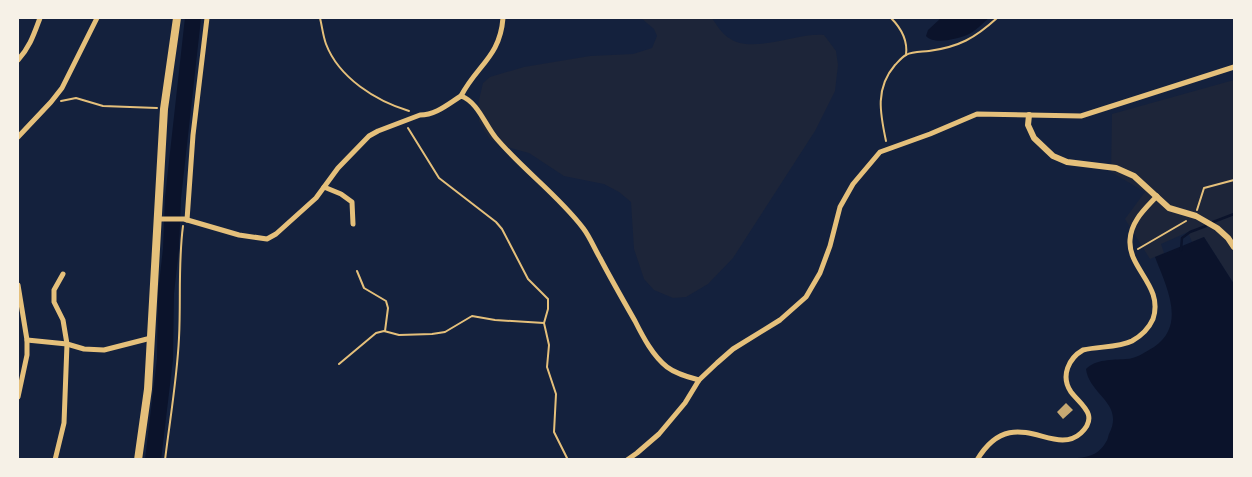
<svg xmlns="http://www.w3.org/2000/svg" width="1252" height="477" font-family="Figtree,sans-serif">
<rect width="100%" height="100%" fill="#14213d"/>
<g fill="#1d2539">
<path d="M641,18H712C716,24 722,34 729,38C752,55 798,32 824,35L836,51L838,65L835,91L815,131L733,258L708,284L686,297L673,298L654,290L644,279L634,249L631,202L619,192L604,184L564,176L529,153L500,145L490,139L485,132L479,121L478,104L483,83L490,77L524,67L590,56L633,54L652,48L657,36L654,29Z"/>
<path d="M1234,80V284L1204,237L1192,242L1188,232L1161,244L1164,253L1150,259L1125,219L1145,192L1111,172L1112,114Z"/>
</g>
<g fill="#0b132b">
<path d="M941,18H989C983,23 975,32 967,35C956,39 934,45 926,36L928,30Z"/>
<path d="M1204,237L1234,284V459H1070C1083,457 1097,458 1106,442C1108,439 1108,437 1109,434C1125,403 1089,395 1086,369C1096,359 1112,360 1126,359C1136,359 1145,352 1154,347C1187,325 1166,286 1155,257Z"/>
</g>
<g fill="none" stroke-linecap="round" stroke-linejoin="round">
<g stroke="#0b132b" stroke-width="2.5">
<path d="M1213,222L1234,214"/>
<path d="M1181,250L1182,238L1190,232L1206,226"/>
</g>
<path stroke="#0b132b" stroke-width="16" d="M153,460L165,359L166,293L171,249L173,198L193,18"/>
</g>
<path fill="#c6a872" d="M1066,403L1073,410L1063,419L1057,412Z"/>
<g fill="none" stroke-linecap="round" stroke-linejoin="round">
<g stroke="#e5c07b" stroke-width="2">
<path d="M320,18C322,26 323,36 326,44C339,78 376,101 409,111"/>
<path d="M891,18C901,28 908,40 906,55"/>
<path d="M61,101L76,98L103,106L157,108"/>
<path d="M408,128L439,178L496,222L502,229L528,279L548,299V309L544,323L549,345L547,367L556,394L554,432L568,460"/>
<path d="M886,141C880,113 875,88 895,65C898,62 902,57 906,55C913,51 922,52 929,51C959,47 975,38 997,18"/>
<path d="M1197,210L1204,188L1234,180"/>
<path d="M1138,249L1186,221"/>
<path d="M357,271L364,288L386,301L388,308L385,331"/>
<path d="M339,364L376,333L384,331L399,335L432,334L445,332L472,316L495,320L544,323"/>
<path d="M165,460C170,419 177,379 179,338C181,301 178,263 183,226"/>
</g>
<g stroke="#e5c07b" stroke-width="5">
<path d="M18,60C30,47 34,34 40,18"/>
<path d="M461,96C477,65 500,57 503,18"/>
<path d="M18,137L51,102L62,88L97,18"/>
<path d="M324,187L341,194L352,202L353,224"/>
<path d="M157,219H184L239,235L267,239L276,234L316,198L338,168L369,136L378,131L420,115C436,115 448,104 461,96C478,102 485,125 496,138C523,170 558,195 583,228C590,237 594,248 600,258C611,279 623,300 635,321C643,337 653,356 667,367C676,374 688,377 699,380"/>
<path d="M187,220L193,135L207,18"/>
<path d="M18,285L27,340V355L18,397"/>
<path d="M27,340L67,344L84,349L104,350L151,338"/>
<path d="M55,460L64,423L67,344L63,320L54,302V290L63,274"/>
<path d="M627,460L637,453L659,434L685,403L699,380L717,363L733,349L780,320L806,297L820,273L830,246L840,207L853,184L880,152L930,134L977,114L1081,116L1234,67"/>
<path d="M977,460C1013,400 1053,459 1081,433C1100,415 1080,404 1071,392C1060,376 1069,358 1083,350C1099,346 1118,348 1132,341C1141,336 1149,328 1153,319C1164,286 1128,269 1130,240C1131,221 1145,209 1157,196"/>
</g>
<path stroke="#e5c07b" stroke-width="6" d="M1029,115L1028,125L1034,138L1053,156L1067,162L1116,168L1134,176L1169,208L1196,216L1217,228L1228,238L1234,247"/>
<path stroke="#e5c07b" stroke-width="8" d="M138,460L148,389L164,109L177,18"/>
</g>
<rect width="1252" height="477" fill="none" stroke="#f6f1e7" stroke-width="38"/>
</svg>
